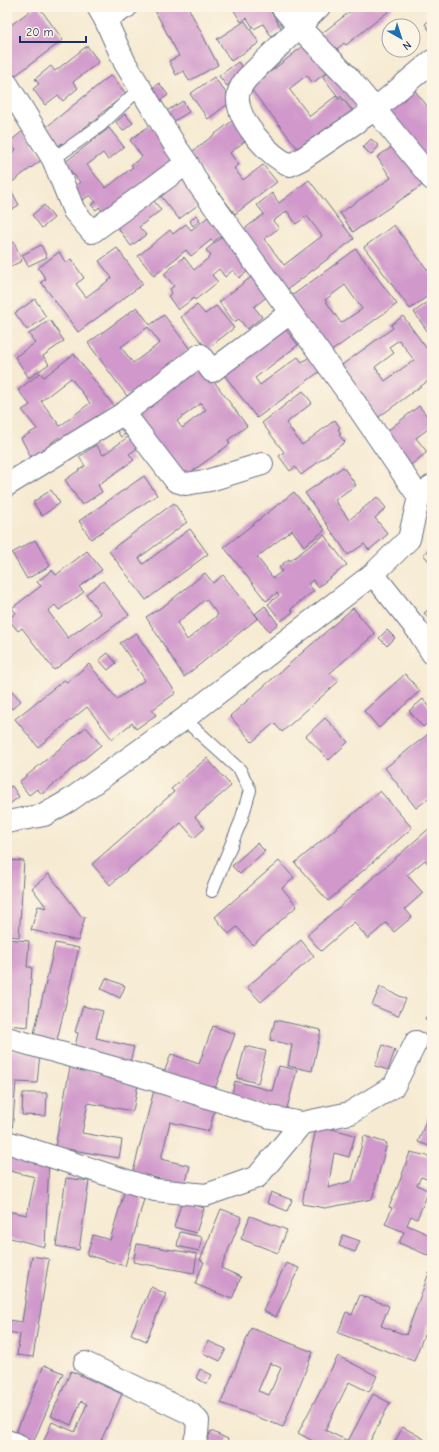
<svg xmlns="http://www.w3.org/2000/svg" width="439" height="1452" font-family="'Comic Neue',sans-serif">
<rect width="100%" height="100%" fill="#fcf5e5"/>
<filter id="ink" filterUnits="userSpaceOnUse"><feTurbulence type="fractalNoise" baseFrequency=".025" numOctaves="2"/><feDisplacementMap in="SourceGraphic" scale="8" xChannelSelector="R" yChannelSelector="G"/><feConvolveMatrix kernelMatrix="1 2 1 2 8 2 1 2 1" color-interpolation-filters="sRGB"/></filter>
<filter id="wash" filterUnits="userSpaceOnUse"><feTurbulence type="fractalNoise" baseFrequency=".012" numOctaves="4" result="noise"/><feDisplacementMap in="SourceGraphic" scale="16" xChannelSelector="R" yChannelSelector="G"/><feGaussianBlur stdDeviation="0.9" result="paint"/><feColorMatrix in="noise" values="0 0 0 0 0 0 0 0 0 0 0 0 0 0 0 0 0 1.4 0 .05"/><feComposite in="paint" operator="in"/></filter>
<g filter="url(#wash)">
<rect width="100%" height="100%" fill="#f6ead2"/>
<g id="blocks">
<g fill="#d098cb" fill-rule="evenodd">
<path d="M35,7H39L63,40L8,81L7,28Z"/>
<path d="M153,7H192L189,9L218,65L189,81L184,71L176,75L169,61L179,56Z"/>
<path d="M232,7H268L282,29L271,36L263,24L254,29L247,18L241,22Z"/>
<path d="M356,7H394L346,45L344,43L331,54L317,37Z"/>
<path d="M432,18V34L425,24Z"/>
<path d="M245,21L259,43L231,61L217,39Z"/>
<path d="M307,43L329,70L313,83L307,75L289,89L310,116L336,96L339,100L341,98L354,113L302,154L250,88Z"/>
<path d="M87,46L99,62L73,82L78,88L63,101L58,95L45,105L33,89L39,84L35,79L51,66L55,71Z"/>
<path d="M238,62L246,72L227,86L219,76Z"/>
<path d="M332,69L363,106L355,112L341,96L339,98L323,77Z"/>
<path d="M111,75L126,94L99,115L103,120L95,126L91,122L79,132L82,136L67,148L62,143L54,149L40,132Z"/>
<path d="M214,77L232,101L208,119L190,94Z"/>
<path d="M159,83L168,95L154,105L146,94Z"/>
<path d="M412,87L432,112V114L429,117L432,123V170L383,111Z"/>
<path d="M183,101L189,112L171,123L165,112Z"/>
<path d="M125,114L133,123L123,131L116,122Z"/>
<path d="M236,118L250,137L230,153L239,165L234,168L243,180L263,165L277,182L235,214L189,154Z"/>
<path d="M150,125L177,161L104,214L99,207L96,210L91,205L96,202L90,195L83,200L73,188L80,182L64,163L109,128L124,147L108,160L103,153L87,165L106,188L133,167L131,165L142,157L130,140Z"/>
<path d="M23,131L44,158L7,186V157L16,150L9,142Z"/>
<path d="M371,139L379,146L371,155L363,147Z"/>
<path d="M396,144L424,184L353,232L340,213L391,178L377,157Z"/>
<path d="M180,174L202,202L179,219L157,191Z"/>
<path d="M309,180L354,239L284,292L239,233L264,214L257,205L272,193L279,203ZM287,211L296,224L307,216L322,236L284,265L264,239L279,228L273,221Z"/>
<path d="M12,192L19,205L7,212V195Z"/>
<path d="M151,197L161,210L139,227L146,235L131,246L115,224Z"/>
<path d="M44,205L54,218L42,228L32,215Z"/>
<path d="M212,214L222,235L213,242L211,240L191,256L186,250L154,276L138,256L170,230L173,234L186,224L191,230Z"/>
<path d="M196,215L200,220L193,226L190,221Z"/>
<path d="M394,225L432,276V293L410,309L364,247Z"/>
<path d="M225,234L252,268L239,278L233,270L225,277L219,269L212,275L218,282L195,300L194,298L178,310L168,296L172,293L170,289L174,286L164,274L184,257L194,270L211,256L206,250Z"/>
<path d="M14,242L22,261L7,268V245Z"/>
<path d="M41,245L47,257L28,266L22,255Z"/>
<path d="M117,248L143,284L78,332L41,282L46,279L38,268L59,252L66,263L71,259L84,278L76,284L86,297L112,278L99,261Z"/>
<path d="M356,249L397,304L326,355L286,300ZM345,285L362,309L341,323L325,300Z"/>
<path d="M255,274L270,294L254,307L262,317L247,329L239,319L234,322L219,302Z"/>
<path d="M35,299L46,317L27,330L15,313Z"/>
<path d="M432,299V338L414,312Z"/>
<path d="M197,305L205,314L216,306L234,328L207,349L181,317Z"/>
<path d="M137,307L150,325L164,315L190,349L127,396L88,343ZM148,327L160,343L133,363L121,347Z"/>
<path d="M403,316L432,356V378L376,419L339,367L393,328L391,325ZM399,340L414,360L385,381L375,367L394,353L389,347Z"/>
<path d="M50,320L64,341L43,356L49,364L29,378L15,357L35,343L29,334Z"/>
<path d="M283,326L298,345L255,378L260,385L298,357L302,362L312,355L323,369L257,418L222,372Z"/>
<path d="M74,354L114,406L65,444L59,437L51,443L55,449L33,461L21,438L37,429L22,410L30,405L18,390L40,373L44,377ZM71,378L90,403L60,426L41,401Z"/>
<path d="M202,365L247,426L228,440L230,444L180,480L134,415ZM201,403L206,410L182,428L177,421Z"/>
<path d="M303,391L312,403L286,423L302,445L335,420L340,428L338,429L341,434L339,435L345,442L301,475L295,467L290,471L279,456L284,452L262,423Z"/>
<path d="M419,406L432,422V426L416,438L427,452L411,465L386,432Z"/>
<path d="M122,419L130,431L121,437L113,425Z"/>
<path d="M132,434L141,446L129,454L134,460L98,485L102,492L82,505L65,480L85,466L79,457L96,445L103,455Z"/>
<path d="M343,467L356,485L335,500L349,520L377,497L386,508L375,518L388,534L369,550L364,544L348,555L305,493Z"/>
<path d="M144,476L157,495L91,539L79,521Z"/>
<path d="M51,490L60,503L42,516L33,502Z"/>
<path d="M294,492L325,530L304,546L292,530L257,557L273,578L282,571L279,567L289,559L290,561L324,535L347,565L318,587L313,580L308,584L314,591L291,609L293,612L281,621L268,604L279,595L277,593L266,601L224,547Z"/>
<path d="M174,503L187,522L139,558L143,564L190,529L208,554L146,600L109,551Z"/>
<path d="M35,540L50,566L27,579L12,553Z"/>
<path d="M432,548V565L423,554Z"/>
<path d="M87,551L102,570L79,587L84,592L59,610L55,605L48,611L68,638L101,614L86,594L103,581L129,615L54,670L22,628L18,631L8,619L16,613L12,608L41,586L37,582L52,570L56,575Z"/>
<path d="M205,573L213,583L223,575L258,618L184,677L146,617L165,605ZM206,599L218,615L187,640L177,623Z"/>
<path d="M265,606L278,624L269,631L255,614Z"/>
<path d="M432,607V623L424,613Z"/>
<path d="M353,608L375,634L330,673L338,682L282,732L274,723L252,742L230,716Z"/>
<path d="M387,630L395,638L387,646L379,638Z"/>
<path d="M136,633L176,693L152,710L156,715L136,729L132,723L112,739L87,707L38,747L15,719L64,680L67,682L89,664L117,699L145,680L120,643Z"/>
<path d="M108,653L116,663L108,670L99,660Z"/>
<path d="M405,674L420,691L379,728L364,711Z"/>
<path d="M11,690L21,701L12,709L7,702V694Z"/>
<path d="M423,699L432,710V720L423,727L409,711Z"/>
<path d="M325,718L348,742L329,760L306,736Z"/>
<path d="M86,727L101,745L42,794L37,789L29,795L19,782Z"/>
<path d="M432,731V796L416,808L385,768Z"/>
<path d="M207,758L231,786L195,817L205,828L194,838L181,823L110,885L92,864L174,792L171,789Z"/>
<path d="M12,786L19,797L7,806V789Z"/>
<path d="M380,791L412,828L328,901L295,863Z"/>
<path d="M432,826V868L425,860L407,875L423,893L405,909L412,917L394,932L386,923L368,939L354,922L321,951L307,935Z"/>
<path d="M257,843L265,851L240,874L232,866Z"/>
<path d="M7,860L24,861L19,937L7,936Z"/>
<path d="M279,861L294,878L282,888L297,906L253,945L237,927L229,934L215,917Z"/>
<path d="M49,874L82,917H85L78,941L31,930L38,906L47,908L32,888Z"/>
<path d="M7,939L29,941L27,967H32L28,1027L7,1025Z"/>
<path d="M301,940L314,956L261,1002L247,987Z"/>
<path d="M55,943L79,948L56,1044L33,1038Z"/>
<path d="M106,978L125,986L120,998L101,989Z"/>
<path d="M380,987L406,999L398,1016L372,1005Z"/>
<path d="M83,1006L103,1011L96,1038L134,1047L129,1066L74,1051L78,1033L75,1032Z"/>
<path d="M432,1012V1026L425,1018Z"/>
<path d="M275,1020L321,1030L312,1071L288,1066L292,1045L270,1040Z"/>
<path d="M213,1026L235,1034L214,1091L164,1073L171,1054L199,1064Z"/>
<path d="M383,1045L395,1050L388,1070L375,1066Z"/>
<path d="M245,1046L266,1051L258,1083L237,1078Z"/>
<path d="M7,1050L40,1053L37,1083L16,1082L12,1133L7,1132Z"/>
<path d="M279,1066L297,1070L286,1112L231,1097L235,1081L272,1091Z"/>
<path d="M70,1067L139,1079L133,1111L88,1103L82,1133L122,1140L119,1158L55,1147Z"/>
<path d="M154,1090L216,1105L209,1131L170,1122L161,1159L190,1166L185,1185L133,1172Z"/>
<path d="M23,1093H47L46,1116L22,1115Z"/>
<path d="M432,1105V1147L418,1142Z"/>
<path d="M317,1125L355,1135L349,1157L334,1153L328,1188L352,1181L364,1136L387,1143L372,1199L325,1208L302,1204L312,1147Z"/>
<path d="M7,1150L49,1161L45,1247L7,1237V1211L27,1215L35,1177L10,1171L7,1179Z"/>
<path d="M410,1152L432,1157V1181L421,1177L417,1185L429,1191L417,1219L411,1216L407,1225L432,1236V1257L399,1243L404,1232L385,1224L392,1208L389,1207L401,1178Z"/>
<path d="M66,1178L89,1181L79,1250L56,1246Z"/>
<path d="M126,1186L146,1192L125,1266L87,1255L93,1235L110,1240Z"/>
<path d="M271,1192L292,1200L287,1211L267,1203Z"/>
<path d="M182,1201L204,1208L196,1233L174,1227Z"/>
<path d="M221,1209L242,1217L221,1268L241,1277L232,1299L195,1284L204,1262L200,1260Z"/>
<path d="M250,1216L287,1230L278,1253L241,1239Z"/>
<path d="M180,1232L202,1237L199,1251L177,1246Z"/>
<path d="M343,1235L360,1241L355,1252L339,1246Z"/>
<path d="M137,1244L197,1254L194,1273L133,1262Z"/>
<path d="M32,1256L49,1259L33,1357L17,1355L20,1334L7,1332V1320L22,1322Z"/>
<path d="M286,1263L299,1268L276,1317L263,1311Z"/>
<path d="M429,1273L432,1274V1314L414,1361L338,1333L346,1312L352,1315L360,1295L389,1306L381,1326L406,1335Z"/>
<path d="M151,1287L166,1294L146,1341L131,1334Z"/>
<path d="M251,1328L313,1352L283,1427L221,1403ZM270,1363L281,1368L269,1395L258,1391Z"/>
<path d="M208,1341L226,1349L220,1361L203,1353Z"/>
<path d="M338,1356L377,1376L369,1392L349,1382L325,1430L348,1441L373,1394L390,1403L368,1445H320L298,1433Z"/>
<path d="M44,1365L63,1373L32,1445L14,1437Z"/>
<path d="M200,1369L212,1375L207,1384L196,1378Z"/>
<path d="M71,1371L122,1394L99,1445H42L52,1422L75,1432L87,1404L81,1401L71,1425L51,1416Z"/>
<path d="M403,1427L424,1439L421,1445H393Z"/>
<path d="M211,1431L228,1439L225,1445H205Z"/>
</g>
</g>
</g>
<g filter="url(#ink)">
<use href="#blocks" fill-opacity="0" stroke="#687087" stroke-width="1"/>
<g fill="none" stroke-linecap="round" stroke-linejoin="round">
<g stroke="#687087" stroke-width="14">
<g id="service">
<path d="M53,159L101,125L140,88"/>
<path d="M184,719L240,770L250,790L241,821L212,891"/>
</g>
</g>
<g stroke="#687087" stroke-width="24">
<g id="minor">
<path d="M98,7L105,19L125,63L176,147L187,163L199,185L351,397L419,497"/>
<path d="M282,7L299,27L349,78L432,179"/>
<path d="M319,7L247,78C242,84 237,91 238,100C239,122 270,157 290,165L302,159L374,110L432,61"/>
<path d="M105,19L126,7"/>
<path d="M7,84L53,159L74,211L92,232L187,163"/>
<path d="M124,413L176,481L186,484L210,480L262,464"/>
<path d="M7,485L124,413L200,355L212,371L290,313"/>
<path d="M373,574L409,539L419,497L432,486"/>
<path d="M7,822L44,815L70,800L184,719L373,574L419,632L432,653"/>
<path d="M7,1038L136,1074L270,1117L302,1123L350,1113L394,1086L416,1042"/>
<path d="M7,1142L155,1190L206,1195L257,1177L302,1123"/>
<path d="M85,1363L190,1413L198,1421L197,1434L194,1445"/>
<path d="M7,1441L18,1445"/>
</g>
</g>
<use href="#service" stroke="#fff" stroke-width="12"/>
<use href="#minor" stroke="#fff" stroke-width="22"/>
</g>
</g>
<rect width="439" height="1452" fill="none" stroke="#fcf5e5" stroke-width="24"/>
<g transform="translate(401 38) rotate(141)"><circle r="19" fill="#fcf5e5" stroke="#a2a6af"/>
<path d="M0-3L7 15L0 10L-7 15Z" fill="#1f6fb2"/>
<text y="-6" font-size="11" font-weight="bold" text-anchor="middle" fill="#1b2f5e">N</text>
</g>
<path d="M20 36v6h66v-6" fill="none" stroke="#1b2f5e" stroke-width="2"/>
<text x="26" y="36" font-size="12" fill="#1b2f5e" stroke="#fcf5e5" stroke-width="3" paint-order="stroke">20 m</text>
</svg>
